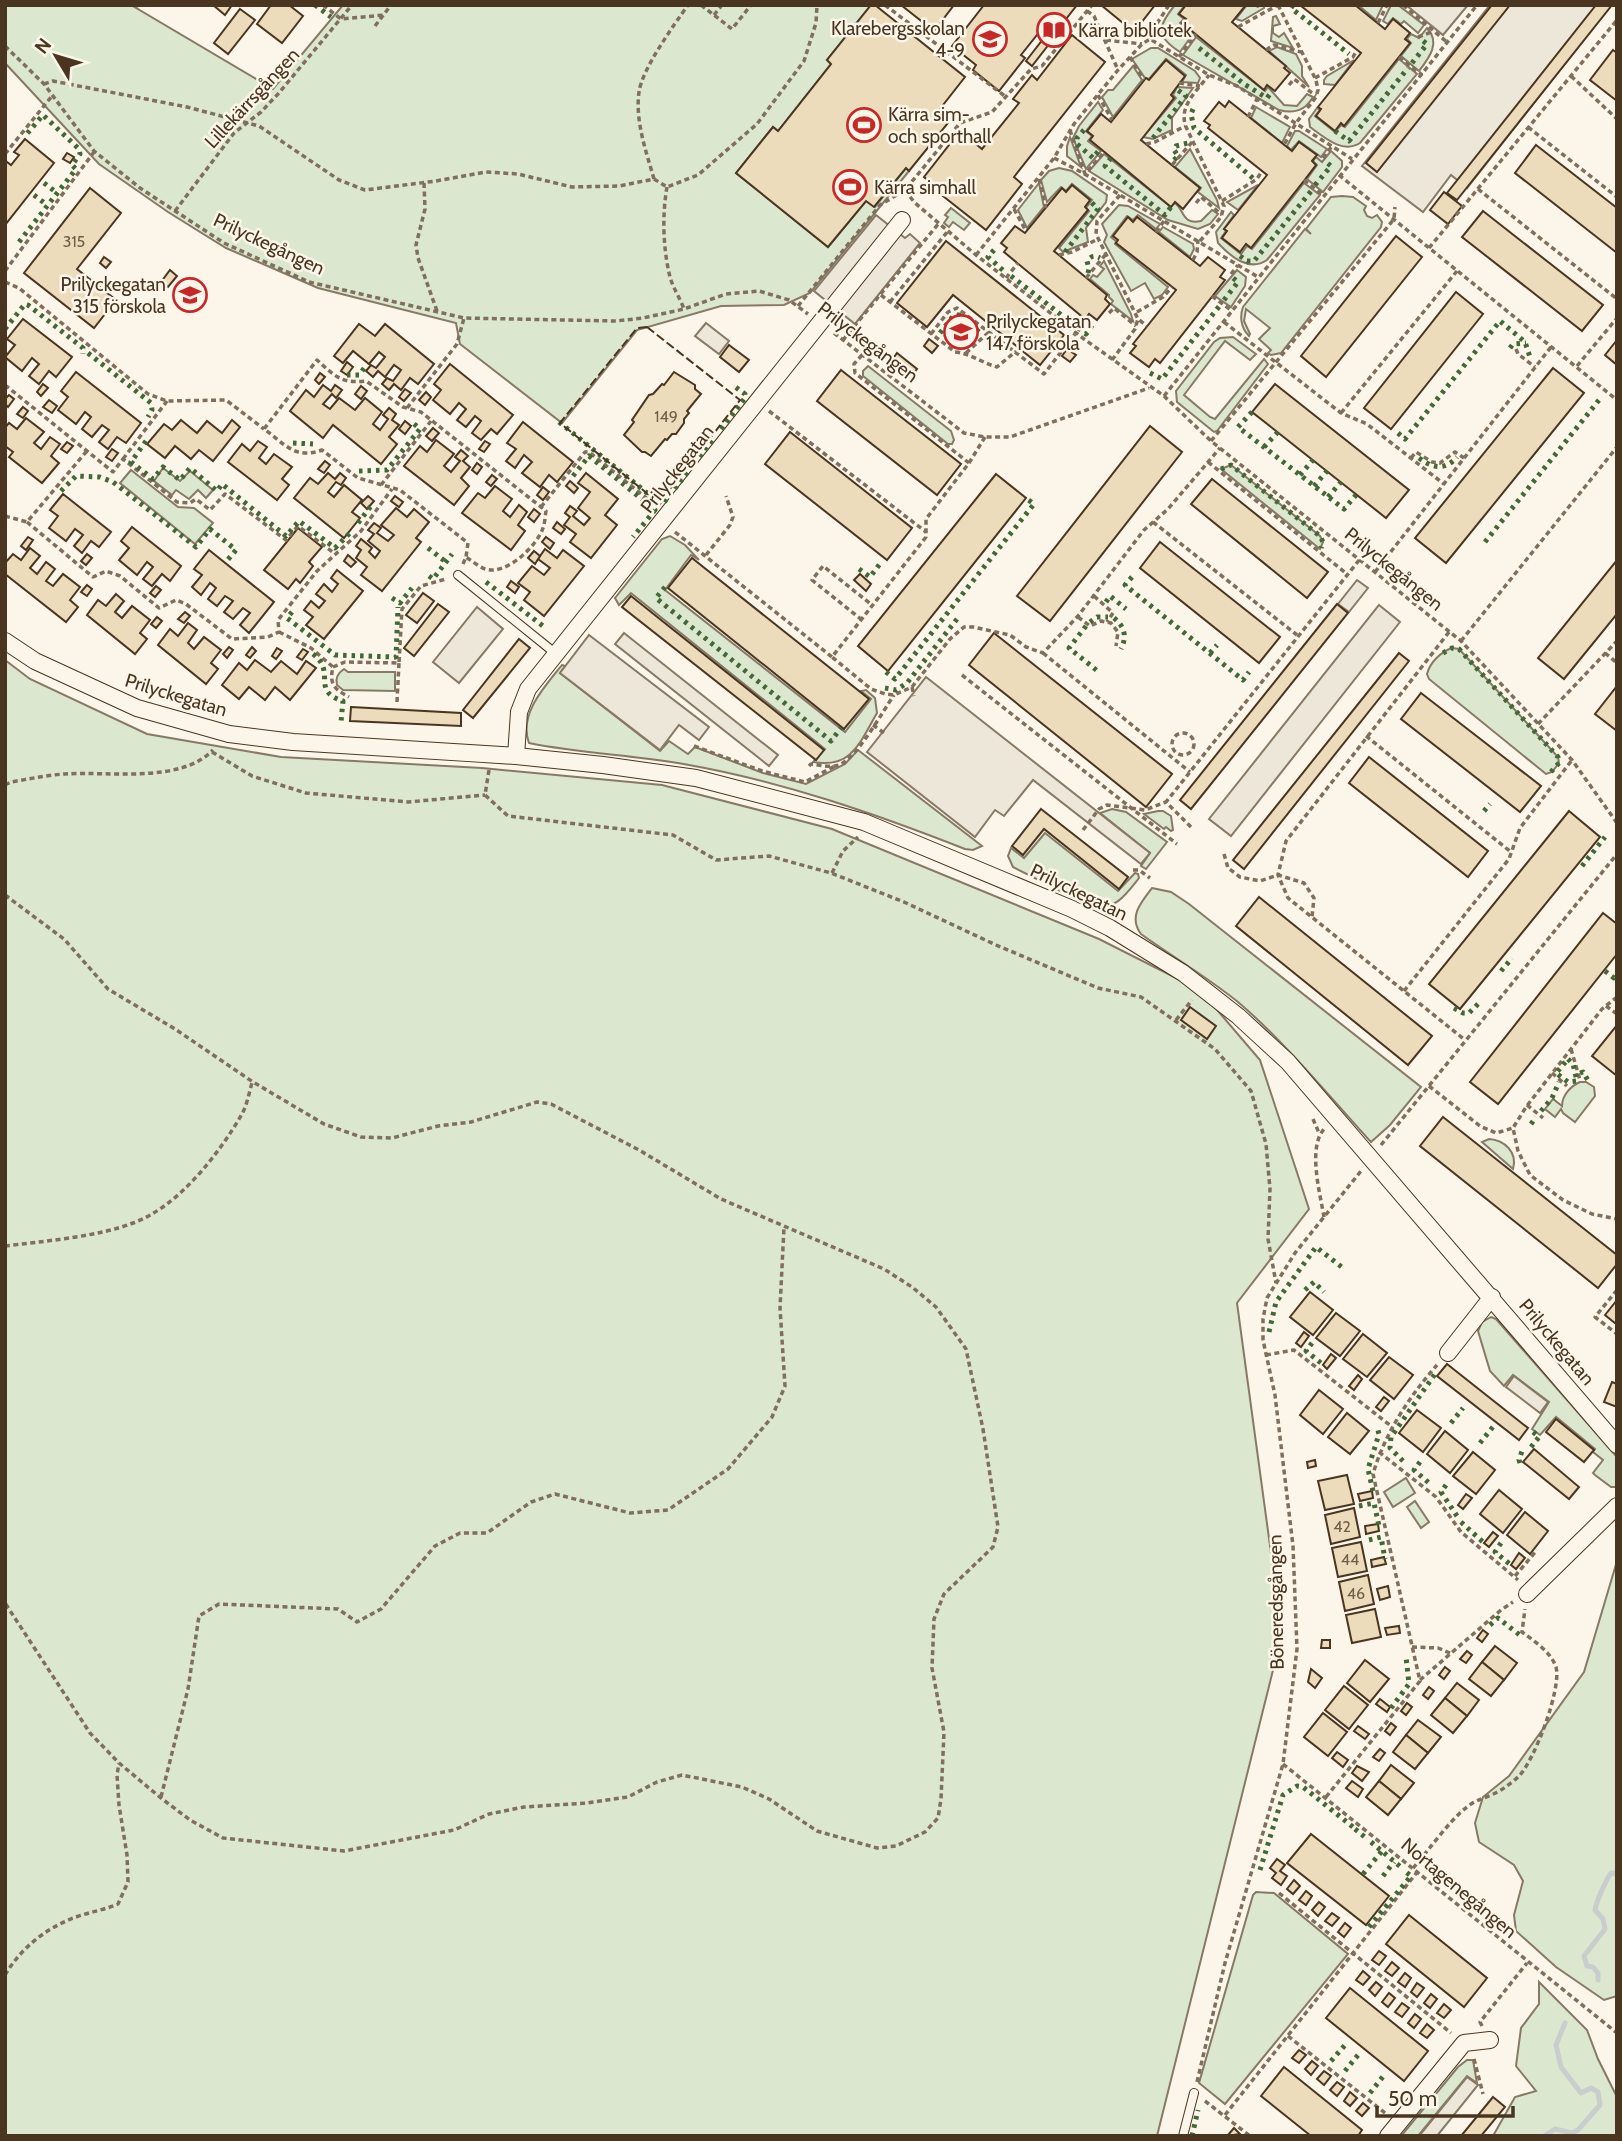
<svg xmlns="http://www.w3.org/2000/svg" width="1622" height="2141" font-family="Cabin,sans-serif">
<rect width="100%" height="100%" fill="#fbf6e9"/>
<g fill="#dce7d0" stroke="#887966" stroke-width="2">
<path d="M5,5H131L273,89L343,5H871L827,60L831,64L778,131L773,127L736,173L828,247L866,201L875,207L906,168L909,171L810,293L784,305L721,306L637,330L562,423L460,344L456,323L318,288L226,248L168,212L99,164L5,63Z"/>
<path d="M1175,5H1185L1178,14L1184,19L1180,23L1193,34L1180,52C1155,36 1157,27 1175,5Z"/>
<path d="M1247,5H1264V8L1242,21L1236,19Z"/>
<path d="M1358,5H1383L1376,20Z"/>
<path d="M1391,5H1398L1424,25L1418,33L1404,21L1401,24L1393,18L1388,24L1383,21Z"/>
<path d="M1276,16L1280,24L1273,26V33L1279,37L1284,33L1293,48L1271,41L1273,17Z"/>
<path d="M1427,28C1441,43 1429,58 1419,71L1401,56L1411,43L1407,39L1411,34L1419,38Z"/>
<path d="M1196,37L1265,91L1268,87L1284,105L1297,106L1307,94L1313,97C1305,111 1294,114 1279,110L1183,55Z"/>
<path d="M1277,47L1296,54L1302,66V76L1309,87L1269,51Z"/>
<path d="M1151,48H1158L1195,71L1200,78L1198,83L1182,82L1186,75L1166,59L1149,79L1145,78L1132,59Z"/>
<path d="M1399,59L1417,74L1360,143C1343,154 1325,138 1310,127L1309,119L1317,108L1320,110L1315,116L1335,132L1341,125L1345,127Z"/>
<path d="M1354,60L1335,85L1324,84V80L1327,76Z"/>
<path d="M1133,66L1142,80L1113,117L1102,97L1108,90H1113Z"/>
<path d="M1177,87L1193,88L1172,118V130L1153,139L1143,137L1176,98L1173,95Z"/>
<path d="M1098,102L1103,110L1086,131L1092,136L1088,141L1101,151L1086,169L1073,138L1079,126Z"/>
<path d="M1256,107L1290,127L1282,143L1251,118Z"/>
<path d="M1295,131H1299L1327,149L1321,157L1299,141L1291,150L1287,146Z"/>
<path d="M1070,137L1081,167L1067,156V146Z"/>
<path d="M1190,149L1217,200L1219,208L1198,192L1201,188L1175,167Z"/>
<path d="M1331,151L1342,161V167L1323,192L1307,179L1317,165L1313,161L1316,157L1322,162Z"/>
<path d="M1104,154L1171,207L1175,203C1185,211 1182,225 1201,221L1212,210L1218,214L1210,224L1198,229L1168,220L1089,171Z"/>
<path d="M1059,168L1072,171L1107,195L1106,202L1086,228L1088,242L1063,252L1059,248L1089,211L1086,208L1092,200L1072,184L1066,191L1061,187L1047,202L1041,180L1049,171Z"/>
<path d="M1039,183L1044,207L1027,228L1018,210Z"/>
<path d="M1304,183L1320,195L1267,260C1249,272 1231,257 1218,243L1216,232L1231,212L1234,215L1224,229L1226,231L1221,238L1241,254L1247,246L1252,249Z"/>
<path d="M1258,185L1238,210L1227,202Z"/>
<path d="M1342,196L1353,197L1366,206L1364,210L1367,216L1372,218L1377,215L1382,222L1381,227L1281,353L1271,355L1268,353L1271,350L1259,339L1270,328L1246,309L1244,321L1250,334L1249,336C1240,327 1240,315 1243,307L1305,229L1311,234L1306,229L1331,197Z"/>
<path d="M1119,205L1128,206L1160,224L1156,229L1138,215L1133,220L1127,216L1111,237L1116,241L1115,244L1168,287L1162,295L1154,299L1145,283L1131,291L1104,242L1107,235L1102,224Z"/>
<path d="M951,208L970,223L964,230L953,222L949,227L944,223L948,217L945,215Z"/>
<path d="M1163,227L1193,244L1194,249L1190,257L1159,232Z"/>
<path d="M1104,261L1131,314L1133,321L1111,304L1113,301L1109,297V295L1090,279L1093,275L1097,277L1104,269L1100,266Z"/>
<path d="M1237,270L1246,277L1245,286L1231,307L1215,296Z"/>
<path d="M1233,337L1256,354L1250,360L1225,341L1184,395L1210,417L1215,419L1264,359L1268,364L1217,431L1214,432L1177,402L1176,391L1214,342L1220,338Z"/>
<path d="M868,366L951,431L954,440L952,444H948L863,376V371Z"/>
<path d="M1231,465L1320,536L1323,542L1320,549L1221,469Z"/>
<path d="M163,468L180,481L190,471L213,490L206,498L198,490L189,499L176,490L172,495L154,481Z"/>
<path d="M131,470L178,507L194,508L213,523L195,544L120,483Z"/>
<path d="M670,536L685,545L699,560L691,555L665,590L845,732L871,699L861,691L866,690L875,698L877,713C860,742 852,769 813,762L825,749L631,593L619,605L615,598L662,539Z"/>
<path d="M1452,648L1459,649L1558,757L1559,763L1552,772L1546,774L1429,679L1427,674C1430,662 1441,652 1452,648Z"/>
<path d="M5,660L30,679L147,734L281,757L482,768L662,785L832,829L1099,939L1200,990L1260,1060L1309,1209L1237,1303L1282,1634L1157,2136H5Z"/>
<path d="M562,665L565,666L560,673L660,751L669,741L688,754L695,747L763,773L806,784L845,764L858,750L982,846L973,850L965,849C876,814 784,782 689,765C636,755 582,754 529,743C518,714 546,685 562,665Z"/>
<path d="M344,669L348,672H395V691L343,690L337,685C335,678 338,673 344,669Z"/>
<path d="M1112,809L1126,812L1167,842L1146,869L1141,866L1150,853L1100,813Z"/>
<path d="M1158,811H1163L1171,816L1173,830L1171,831L1166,827L1164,829L1144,814Z"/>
<path d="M1045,833L1118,891L1135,873L1138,874L1139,878C1127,893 1116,910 1094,908L1013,867L1008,856L1011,848L1024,858Z"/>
<path d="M1152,888L1171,892L1189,904L1421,1087L1390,1125L1371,1142C1328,1095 1287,1044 1238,1002C1207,977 1173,957 1141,934C1128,917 1141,902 1152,888Z"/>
<path d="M1580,1082H1586L1594,1087L1595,1096L1575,1122L1563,1113L1561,1109L1555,1117L1545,1109L1553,1099L1562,1106C1562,1095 1571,1086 1580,1082Z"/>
<path d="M1489,1139C1504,1140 1518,1152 1513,1169L1482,1142Z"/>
<path d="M1491,1317L1496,1319L1617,1457V1487H1611L1595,1475L1593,1473L1603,1460L1593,1452L1595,1449L1556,1417L1540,1435L1532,1429L1549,1402L1513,1375L1504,1386L1490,1371L1478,1331L1482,1322Z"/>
<path d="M1406,1478L1415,1493L1393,1507L1384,1492Z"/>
<path d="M1415,1501L1429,1522L1421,1528L1407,1507Z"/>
<path d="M1617,1561V1996L1604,2000L1556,1967L1516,1931L1514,1915L1523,1881L1514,1865L1479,1842L1475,1823L1483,1797L1509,1776L1584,1672Z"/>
<path d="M1256,1892L1274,1893L1348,1954L1225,2104L1199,2083L1253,1895Z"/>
<path d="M1539,1982L1587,2030L1598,2059L1617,2097V2136H1493L1515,2097L1536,2091L1516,2066L1521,2028L1539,2004Z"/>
<path d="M1467,2060H1473L1477,2083L1467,2076L1418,2136H1401L1458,2067Z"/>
</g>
<g fill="#ede7d9" stroke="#887966" stroke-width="2">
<path d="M1406,5H1468L1443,35Z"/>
<path d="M1490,5H1611L1467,188L1451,175L1423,212L1362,166Z"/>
<path d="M876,215L905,238L910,234L920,243L855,324L814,291Z"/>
<path d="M706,323L729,341L719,354L695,336Z"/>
<path d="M1357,580L1368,588L1349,612L1338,604Z"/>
<path d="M1379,605L1400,622L1231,836L1209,819Z"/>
<path d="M477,607L503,629L459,683L433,662Z"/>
<path d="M624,633L778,755L769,766L615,644Z"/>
<path d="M589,635L709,727L699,740L679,725L660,750L560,673Z"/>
<path d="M926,677L1150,853L1141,864L1033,780L1004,816L995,810L975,837L867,752Z"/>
<path d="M1514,1376L1548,1402L1540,1413L1506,1387Z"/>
<path d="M1467,2077L1478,2085L1437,2136H1419Z"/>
</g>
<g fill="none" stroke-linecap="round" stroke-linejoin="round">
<g stroke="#c9cecd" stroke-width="5">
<path d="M1598,1980V1973L1593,1967L1587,1966L1584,1956L1605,1929L1603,1919L1595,1910C1596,1902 1606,1880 1611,1873L1615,1874L1617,1870"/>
<path d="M1544,2136L1555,2129L1572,2133L1578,2130L1600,2105L1598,2092L1591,2088L1581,2093L1561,2067L1556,2045L1565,2023"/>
</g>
</g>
<g fill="#ecdcbc" stroke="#4a3520" stroke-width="2">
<path d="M213,5H232L225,15Z"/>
<path d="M271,5H289L303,16L282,43L257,24Z"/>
<path d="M871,5H875L965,77L936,114L948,123L909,171L906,168L874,207L866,201L828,247L736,173L773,127L778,131L831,64L827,60Z"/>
<path d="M901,5H954L934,31Z"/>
<path d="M984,5H1077L1051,38L1041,30L1021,55L1025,58L999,91L973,70L976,65L952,46Z"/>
<path d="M1101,5H1155L1134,32Z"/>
<path d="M1186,5H1246L1232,22L1286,66L1284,68L1290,73L1275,91L1267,85L1264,90L1182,23L1186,19L1179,14Z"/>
<path d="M1355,5L1385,29L1393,19L1410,33L1405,39L1410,43L1344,126L1341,123L1335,131L1316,116L1321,109L1318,107L1361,53L1301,6Z"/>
<path d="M1492,5H1510L1377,172L1366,163Z"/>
<path d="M1596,5H1612L1457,200L1447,193Z"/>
<path d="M240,9L255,20L228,54L214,43Z"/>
<path d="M1047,34L1053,39L1032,66L1026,61Z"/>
<path d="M1072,35L1105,62L1014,177L1022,184L986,230L934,189L936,187L924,177L960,131L982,149L1019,103L1013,99L1032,75L1037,80Z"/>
<path d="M1613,50L1617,53V101L1590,80Z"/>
<path d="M1166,60L1185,76L1171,95L1174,98L1141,140L1200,188L1183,209L1175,202L1171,207L1090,140L1093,136L1087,131L1101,114L1111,122L1146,78L1149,80Z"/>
<path d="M1229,101L1292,151L1299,142L1317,155L1312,161L1316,165L1303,182L1251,248L1246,244L1240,252L1222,238L1227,231L1224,229L1267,175L1208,128L1210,125L1204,121L1219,102L1225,107Z"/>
<path d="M25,139L54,163L5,225V165L7,162L11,165L19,155L14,152Z"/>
<path d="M1536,145L1617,208V253L1515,173Z"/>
<path d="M67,153L74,157L70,163L63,159Z"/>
<path d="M1072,185L1090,200L1085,207L1088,210L1054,251L1107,295L1105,299L1110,304L1097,320L1089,314L1085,319L1004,252L1007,248L1001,243L1015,226L1025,233L1062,188L1066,192Z"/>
<path d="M90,188L121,213L77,269L116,300L94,328L24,273Z"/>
<path d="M1444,192L1462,206L1448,224L1430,210Z"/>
<path d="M1483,211L1603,305L1582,331L1462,237Z"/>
<path d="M1128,217L1133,222L1137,217L1200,266L1208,257L1225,270L1220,277L1225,280L1160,363L1155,359L1149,367L1130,353L1136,346L1133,344L1176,290L1116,243L1118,240L1113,236Z"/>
<path d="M1396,236L1422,257L1326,377L1301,356Z"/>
<path d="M946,241L1064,335L1040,365L953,295L927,327L897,303Z"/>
<path d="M104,257L111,262L106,268L100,263Z"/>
<path d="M170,270L177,276L168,287L161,282Z"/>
<path d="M1456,292L1483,314L1391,429L1364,408Z"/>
<path d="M23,319L72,357L56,377L49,371L39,384L29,376L39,364L32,358L22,371L5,357L15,345L7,339Z"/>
<path d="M359,324L375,336L385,324L434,364L418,384L410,378L401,390L394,384L389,390L382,384L387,378L393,381L401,370L394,365L385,377L378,371L373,377L366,371L371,365L376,368L385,357L379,352L369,364L353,351L343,363L334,356Z"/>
<path d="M929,339L938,346L932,353L924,346Z"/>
<path d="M1617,340V365L1605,355Z"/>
<path d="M729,345L749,360L739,372L720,357Z"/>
<path d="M1067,349L1076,355L1070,362L1062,356Z"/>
<path d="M897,353L917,369L910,378L890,363Z"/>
<path d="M347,362L353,367L347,375L341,371Z"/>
<path d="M450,364L513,415L497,434L491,429L481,440L472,433L481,421L475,416L466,427L457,420L466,409L459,403L450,414L433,400L441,390L434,384Z"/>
<path d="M1553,368L1584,393L1446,563L1415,538Z"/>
<path d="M841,370L961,464L937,495L817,401Z"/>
<path d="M76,372L141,423L126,443L117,437L108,449L99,442L109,430L102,425L92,437L82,429L91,417L85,412L76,424L58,410L68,397L61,391Z"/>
<path d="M674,372L695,385V389L701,394L687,411L689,413L684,419V423L676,434H672L667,440L665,439L651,456L645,452H642L624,435L634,422L632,420L649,395L653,394L662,384L664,385Z"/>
<path d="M320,373L325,377L319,384L315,380Z"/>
<path d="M43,384L48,388L41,396L37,392Z"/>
<path d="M1275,384L1409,490L1386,518L1252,412Z"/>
<path d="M323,385L331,391L335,385L342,390L336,398L332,394L323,404L330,409L339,398L355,410L365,398L382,412L373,424L380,430L388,419L383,415L389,408L396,414L392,420L399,425L389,437L397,444L381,464L333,425L323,438L290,411L306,390L314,397Z"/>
<path d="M361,386L367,391L361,399L355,394Z"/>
<path d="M405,389L411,393L404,401L399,397Z"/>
<path d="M426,392L431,397L425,405L419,400Z"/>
<path d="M9,395L14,399L8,407L5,404V399Z"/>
<path d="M49,400L57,406L52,413L43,407Z"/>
<path d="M23,407L28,411L23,418L17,414Z"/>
<path d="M26,418L44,432L34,443L41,449L50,437L60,444L51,456L59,463L42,483L9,457L13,452L5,446V428L9,423L17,429Z"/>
<path d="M181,420L197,433L207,421L222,433L232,420L240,427L213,461L199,450L191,459L175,446L165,458L147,444L164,424L172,430Z"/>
<path d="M405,421L411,426L405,434L399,429Z"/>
<path d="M523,422L573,462L557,482L549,475L540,487L522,473L532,462L524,455L515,468L506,461L516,449L507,443Z"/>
<path d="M1150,426L1182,452L1050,621L1017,596Z"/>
<path d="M433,428L439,433L432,441L426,436Z"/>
<path d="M790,432L912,528L887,560L765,464Z"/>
<path d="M436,440L454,454L444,466L451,472L460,461L455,457L461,450L468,456L463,461L470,467L461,478L469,486L454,505L404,466L420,446L427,452Z"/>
<path d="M258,441L267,447L259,458L266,464L274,454L292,467L282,479L289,485L277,500L228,462L242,444L250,451Z"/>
<path d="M485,441L490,444L484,452L479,449Z"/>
<path d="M67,442L73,446L67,453L61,449Z"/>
<path d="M112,449L118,453L112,461L106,457Z"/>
<path d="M325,461L330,465L324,473L318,469Z"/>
<path d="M477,463L482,467L477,474L472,470Z"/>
<path d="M328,473L335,479L340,473L346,478L341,485L336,482L328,492L334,497L344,485L362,500L352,512L360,518L344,538L294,498L310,478L318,484Z"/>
<path d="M586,473L618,499L605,515L617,525L591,558L570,542L576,534L564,525L570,517L565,513L570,506L577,511L573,516L584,525L590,518L578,508L590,492L578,483Z"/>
<path d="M996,474L1026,498L888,671L858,646Z"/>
<path d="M492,475L497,479L491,486L486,482Z"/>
<path d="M1212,479L1328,572L1307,598L1191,504Z"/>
<path d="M570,481L578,488L574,493L566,486Z"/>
<path d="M495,486L512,499L503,511L510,517L519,505L527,512L518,525L525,531L511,550L462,513L478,493L485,498Z"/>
<path d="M543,487L549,492L543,500L537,495Z"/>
<path d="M63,494L111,532L99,547L91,541L82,553L74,546L83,535L75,529L66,541L49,528L58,516L50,510Z"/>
<path d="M368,496L374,501L367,509L361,503Z"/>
<path d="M395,496L403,502L399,507L391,501Z"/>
<path d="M396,508L407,517L414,509L429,522L416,538L421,542L382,591L361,575L367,567L356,558L361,550L356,546L361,539L372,548L369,552L375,558L380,551L368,541L374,534L368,530L374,523L381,528L377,533L388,541L394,535L381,525Z"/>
<path d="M534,509L540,514L534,522L528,517Z"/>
<path d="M557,522L565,529L561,534L553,528Z"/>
<path d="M132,527L181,566L170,581L162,574L152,586L143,579L153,567L147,562L137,575L119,560L129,548L121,541Z"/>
<path d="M298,528L322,547L309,562L313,566L300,583L296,579L288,589L264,570Z"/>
<path d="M28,537L33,540L26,550L21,546Z"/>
<path d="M546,537L554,543L550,549L542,542Z"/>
<path d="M1160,542L1280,637L1259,663L1140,568Z"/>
<path d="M30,548L40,556L30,568L37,574L46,562L55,569L46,581L53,586L63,574L80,587L70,600L78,607L66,622L5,574V563L13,554L21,560Z"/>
<path d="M545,549L557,558L563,550L584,566L544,616L524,600L530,592L518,583L532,566L544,575L550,568L538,559Z"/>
<path d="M209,550L274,602L249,633L240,625L250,613L243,608L233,619L224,612L233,601L225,596L217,606L208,599L216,588L210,583L201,595L192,587L202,575L194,569Z"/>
<path d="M534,551L540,556L535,564L528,558Z"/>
<path d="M87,554L92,558L86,565L81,561Z"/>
<path d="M348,555L356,562L351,567L344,561Z"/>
<path d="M692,558L869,699L844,729L668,588Z"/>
<path d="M1617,560V614L1564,679L1538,658Z"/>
<path d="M337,570L363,591L324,639L306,625L313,617L304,610L311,601L319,608L325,601L316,594L324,584L332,592L338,584L331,578Z"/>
<path d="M860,574L871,584L866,591L854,580Z"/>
<path d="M511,581L519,587L515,593L507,587Z"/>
<path d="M87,585L92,589L87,596L81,592Z"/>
<path d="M156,586L161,590L155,597L150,593Z"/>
<path d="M423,593L434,601L417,623L406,615Z"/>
<path d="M116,594L124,601L115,612L122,618L132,606L150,620L140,633L147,639L135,654L87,615L98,600L106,606Z"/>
<path d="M631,596L824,750L816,760L622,607Z"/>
<path d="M438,604L449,612L414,656L404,648Z"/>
<path d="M1337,604L1348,613L1191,809L1180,800Z"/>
<path d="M185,612L190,616L184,623L178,619Z"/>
<path d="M157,617L162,621L156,628L151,624Z"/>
<path d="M188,623L197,630L188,643L194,649L204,637L221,650L211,663L218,669L206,684L158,645L170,629L178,636Z"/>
<path d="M994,633L1172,774L1146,807L969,665Z"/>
<path d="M519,639L530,648L473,718L463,710Z"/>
<path d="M229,647L233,650L227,658L223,654Z"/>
<path d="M252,647L256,651L250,658L246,655Z"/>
<path d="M277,648L282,651L276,659L272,656Z"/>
<path d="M303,649L308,652L302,660L297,657Z"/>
<path d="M1399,653L1409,661L1244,869L1233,860Z"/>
<path d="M255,660L271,672L281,661L297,674L306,661L316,668L290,700L275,687L265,700L249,687L239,699L222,685L239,663L247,670Z"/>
<path d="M1617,686V731L1595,714Z"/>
<path d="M1421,693L1541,786L1520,812L1401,719Z"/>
<path d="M351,707L461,713V726L350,721Z"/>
<path d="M1369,757L1488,851L1468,877L1349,783Z"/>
<path d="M1041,809L1128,877L1119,889L1044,829L1023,855L1012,846Z"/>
<path d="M1569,811L1600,837L1460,1009L1429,984Z"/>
<path d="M1259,897L1432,1036L1408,1065L1236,926Z"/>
<path d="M1603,913L1617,924V954L1498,1104L1470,1082Z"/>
<path d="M1190,1007L1216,1026L1207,1039L1181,1020Z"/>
<path d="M1617,1025V1076L1592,1056Z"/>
<path d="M1443,1117L1617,1255V1264L1598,1288L1420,1146Z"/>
<path d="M1310,1292L1333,1310L1313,1335L1290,1317Z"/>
<path d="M1617,1300V1323L1616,1324L1605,1315Z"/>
<path d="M1336,1313L1360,1331L1340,1356L1316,1338Z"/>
<path d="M1304,1332L1309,1336L1301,1347L1296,1343Z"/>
<path d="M1363,1334L1387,1353L1367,1377L1343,1359Z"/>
<path d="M1331,1354L1336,1358L1327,1369L1323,1365Z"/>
<path d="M1389,1357L1413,1375L1394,1399L1370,1380Z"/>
<path d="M1447,1364L1528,1428L1519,1440L1437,1376Z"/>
<path d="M1358,1375L1362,1379L1354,1390L1349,1386Z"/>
<path d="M1612,1382L1617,1384V1407L1604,1402Z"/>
<path d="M1319,1390L1343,1409L1323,1434L1300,1415Z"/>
<path d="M1384,1397L1389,1401L1381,1411L1376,1407Z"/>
<path d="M1417,1410L1441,1428L1423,1452L1399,1433Z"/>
<path d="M1347,1413L1369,1431L1350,1454L1328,1437Z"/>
<path d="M1556,1419L1594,1450L1584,1462L1546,1432Z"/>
<path d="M1445,1431L1468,1450L1450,1473L1427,1454Z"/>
<path d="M1534,1449L1579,1487L1569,1499L1523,1462Z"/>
<path d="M1473,1452L1495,1470L1476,1494L1453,1476Z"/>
<path d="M1315,1460L1316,1466L1308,1468L1307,1462Z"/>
<path d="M1347,1475L1354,1504L1325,1510L1318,1481Z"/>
<path d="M1499,1490L1522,1509L1503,1533L1480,1514Z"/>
<path d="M1372,1491L1373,1498L1360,1501L1358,1494Z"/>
<path d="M1466,1494L1472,1498L1463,1509L1458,1505Z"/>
<path d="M1354,1508L1360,1537L1331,1544L1325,1515Z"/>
<path d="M1525,1512L1548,1531L1530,1554L1507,1535Z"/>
<path d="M1378,1524L1379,1531L1366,1534L1365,1526Z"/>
<path d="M1493,1532L1498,1536L1489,1547L1484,1543Z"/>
<path d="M1361,1542L1367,1571L1338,1577L1332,1548Z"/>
<path d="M1519,1553L1525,1558L1516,1569L1511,1565Z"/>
<path d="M1384,1557L1386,1564L1372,1567L1371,1560Z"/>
<path d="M1368,1575L1374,1604L1345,1611L1339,1582Z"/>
<path d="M1388,1586L1390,1597L1380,1600L1377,1589Z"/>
<path d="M1375,1609L1381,1637L1352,1643L1346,1615Z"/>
<path d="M1399,1626L1400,1633L1387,1635L1385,1628Z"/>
<path d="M1483,1630L1488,1634L1482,1642L1477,1638Z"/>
<path d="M1322,1640H1330V1648H1321Z"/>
<path d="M1495,1646L1517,1663L1504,1680L1482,1662Z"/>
<path d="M1467,1651L1472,1655L1466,1663L1460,1659Z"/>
<path d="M1365,1660L1389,1679L1370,1702L1347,1683Z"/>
<path d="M1482,1662L1504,1680L1491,1696L1469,1679Z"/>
<path d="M1445,1667L1450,1671L1444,1679L1439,1675Z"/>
<path d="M1311,1669L1322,1678L1315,1688L1308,1682Z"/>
<path d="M1457,1683L1479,1700L1467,1716L1445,1698Z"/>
<path d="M1344,1686L1368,1705L1349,1729L1325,1710Z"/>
<path d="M1429,1687L1434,1691L1428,1699L1423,1695Z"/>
<path d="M1445,1698L1467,1716L1453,1733L1431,1715Z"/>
<path d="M1380,1699L1390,1707L1387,1712L1376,1704Z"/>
<path d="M1407,1703L1412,1707L1406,1715L1401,1711Z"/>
<path d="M1323,1713L1347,1732L1328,1756L1304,1737Z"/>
<path d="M1418,1720L1441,1737L1428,1753L1406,1735Z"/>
<path d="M1391,1723L1396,1727L1390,1735L1385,1731Z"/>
<path d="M1358,1726L1369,1734L1365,1739L1354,1731Z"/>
<path d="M1406,1735L1428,1753L1415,1769L1393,1752Z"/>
<path d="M1380,1749L1385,1753L1379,1761L1373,1757Z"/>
<path d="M1337,1752L1348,1760L1343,1767L1332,1758Z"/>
<path d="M1391,1765L1414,1783L1401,1799L1379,1781Z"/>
<path d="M1357,1766L1369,1772L1362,1781L1352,1773Z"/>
<path d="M1352,1781L1363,1789L1358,1797L1346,1788Z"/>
<path d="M1379,1781L1401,1799L1388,1815L1366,1797Z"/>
<path d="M1311,1834L1389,1896L1366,1925L1287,1863Z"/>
<path d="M1277,1859L1285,1865L1280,1871L1287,1876L1281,1885L1272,1878L1276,1873L1270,1868Z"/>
<path d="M1294,1880L1300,1886L1293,1894L1287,1889Z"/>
<path d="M1306,1891L1312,1896L1306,1905L1299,1900Z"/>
<path d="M1319,1902L1325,1907L1318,1916L1312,1910Z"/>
<path d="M1332,1913L1339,1918L1332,1926L1325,1921Z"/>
<path d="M1409,1915L1487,1978L1464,2007L1386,1944Z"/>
<path d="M1345,1923L1351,1928L1344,1937L1338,1932Z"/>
<path d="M1379,1951L1386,1956L1379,1965L1372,1960Z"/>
<path d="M1392,1962L1399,1968L1392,1976L1385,1971Z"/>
<path d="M1363,1971L1370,1977L1363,1985L1356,1980Z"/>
<path d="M1405,1973L1411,1978L1405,1987L1398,1982Z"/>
<path d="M1376,1982L1382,1987L1375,1996L1369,1990Z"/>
<path d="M1417,1983L1424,1988L1417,1997L1411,1992Z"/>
<path d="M1350,1988L1428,2051L1404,2081L1326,2018Z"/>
<path d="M1389,1993L1395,1998L1388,2007L1382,2002Z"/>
<path d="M1431,1994L1437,1999L1430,2008L1424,2003Z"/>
<path d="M1402,2003L1409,2008L1402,2017L1395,2012Z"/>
<path d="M1444,2004L1451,2010L1444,2018L1437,2013Z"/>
<path d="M1415,2014L1421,2019L1414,2028L1408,2023Z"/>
<path d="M1427,2024L1434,2030L1427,2038L1420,2033Z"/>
<path d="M1299,2050L1306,2055L1299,2063L1292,2058Z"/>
<path d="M1312,2061L1318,2066L1311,2075L1305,2069Z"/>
<path d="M1284,2067L1362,2130L1358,2136H1311L1261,2096Z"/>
<path d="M1324,2071L1331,2076L1324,2085L1317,2079Z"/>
<path d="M1337,2082L1344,2087L1337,2096L1330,2090Z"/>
<path d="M1350,2092L1357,2098L1350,2106L1344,2101Z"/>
<path d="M1493,2097L1505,2107L1481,2136H1461Z"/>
<path d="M1363,2103L1369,2108L1362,2116L1356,2111Z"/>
<path d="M1234,2128L1240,2134L1227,2136Z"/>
</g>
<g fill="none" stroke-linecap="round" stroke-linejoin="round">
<g stroke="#4a3520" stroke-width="10">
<g id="service">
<path d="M458,575L555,653"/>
<path d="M1183,2136L1194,2093"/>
</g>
</g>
<g stroke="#4a3520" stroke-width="18">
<g id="minor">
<path d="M5,641L35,661L137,708L229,734L293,742L516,756L603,765L696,778L864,822L1072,909L1110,928L1183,973L1238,1016L1288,1062L1617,1445"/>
<path d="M516,756L519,712L528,689L902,220"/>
<path d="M1448,1353L1492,1297"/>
<path d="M1527,1594L1617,1506"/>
<path d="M1388,2136L1464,2043L1490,2040"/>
</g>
</g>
<g stroke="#7f6f5c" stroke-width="3.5" stroke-dasharray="5 3.5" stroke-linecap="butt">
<path d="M323,5L341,19L384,15"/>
<path d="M701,5L732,29L751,5"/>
<path d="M885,5L1006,97"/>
<path d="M1278,5L1316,80L1318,90L1316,97L1296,123L1284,145"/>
<path d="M1403,5L1448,43"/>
<path d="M1087,11L1094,16L1118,70"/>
<path d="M714,15L722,5"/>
<path d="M1378,23L1387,5"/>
<path d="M375,26L391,5"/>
<path d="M1238,27L1278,5"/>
<path d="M1418,37L1434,31"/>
<path d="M1150,39L1156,25L1169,5"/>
<path d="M1106,40L1142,44"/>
<path d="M5,46L44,84L94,151L140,188L224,243L309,282L464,318L616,321L643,318L684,309L726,294L759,291L789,300L808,314"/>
<path d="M1266,50L1274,45L1301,52"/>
<path d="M1130,57L1144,80"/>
<path d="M1179,57L1196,34"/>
<path d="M1399,57L1422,75"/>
<path d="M1571,76L1617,119"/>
<path d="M1315,78L1353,57L1357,50"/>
<path d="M1179,83L1200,86"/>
<path d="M44,84L53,81L187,107L259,126L339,180L365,190L436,181L486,172L518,174L572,187L619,186L654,179L667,187L698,175L757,124L804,61L816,23L817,5"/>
<path d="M1289,85L1294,79L1316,96"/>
<path d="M1098,95L1112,120"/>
<path d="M1248,117L1257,99"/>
<path d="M1528,127L1617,197"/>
<path d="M1070,130L1085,174L1104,152"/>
<path d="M1146,144L1155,142L1185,126"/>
<path d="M5,154L52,96"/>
<path d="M1054,158L1083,173L1258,277"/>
<path d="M1323,158L1332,146"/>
<path d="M1172,165L1193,141"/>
<path d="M1339,175L1617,400"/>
<path d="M654,179C646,151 635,121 639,92C642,69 674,25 688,5"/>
<path d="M1039,179L1046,208"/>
<path d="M1304,180L1323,195"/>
<path d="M424,183L425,209L416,245L418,258L437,311"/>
<path d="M667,187C662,215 663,249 670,277C673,288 680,298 684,309"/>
<path d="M1478,189L1617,299"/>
<path d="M905,190L914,202L976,255L1084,339L1164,396L1211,441L1461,641L1572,760L1617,823"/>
<path d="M1120,195L1097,221L1096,234L1138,319L1147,326"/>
<path d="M1222,201L1257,179L1262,171"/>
<path d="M1196,203L1201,197L1222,215"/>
<path d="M1014,209L1026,231"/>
<path d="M175,211L234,133L261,112L278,94L352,5"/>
<path d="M1156,232L1164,221"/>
<path d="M1200,241L1221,217L1224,206L1186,127C1178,106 1197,91 1209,75"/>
<path d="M1429,248L1617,20"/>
<path d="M976,255L1054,158L1074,124L1118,70L1142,44L1150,39L1209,75L1237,86L1352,159"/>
<path d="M1059,255L1072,252L1098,239"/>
<path d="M1193,260L1197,252L1198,240"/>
<path d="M5,271L94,152"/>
<path d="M1231,274L1238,265"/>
<path d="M1006,278L1018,263"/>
<path d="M1086,278L1106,254"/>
<path d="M5,282L19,288L148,394L167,401L226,400L264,429"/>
<path d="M881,295L955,352C970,353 982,363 997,367L1015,352L1044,374L1075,334"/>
<path d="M1212,296L1232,311"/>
<path d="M890,302L948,231"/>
<path d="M798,306L880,205L905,190L960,123L992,112L1031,69L1042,66L1092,5"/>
<path d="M1137,312L1163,297L1172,287"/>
<path d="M1109,313L1114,308L1136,326"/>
<path d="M1224,322L1341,413L1367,424L1444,484"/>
<path d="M834,333L964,433L985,437H1010L1149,388"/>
<path d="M931,334L948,312L957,308L1015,352"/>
<path d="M843,340L939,223"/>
<path d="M1516,349L1518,354L1535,367"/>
<path d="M966,353L989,332"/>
<path d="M862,355L854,364L855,373L969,463"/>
<path d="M1112,360L1135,329L1138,319"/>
<path d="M1577,366L1617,318"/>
<path d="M5,385L113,472L123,459L177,502L190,503L196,499L210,510L225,494L286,540L298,526L334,553"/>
<path d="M1164,396L1477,5"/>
<path d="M407,408L457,344L464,318"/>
<path d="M769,411L926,532"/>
<path d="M1341,413L1457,271"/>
<path d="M985,437L969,463L926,519V537L832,657L871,689L885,694L894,695L912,687L950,639L964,627H973L1010,635L1026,647L1043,653L1078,616L1144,530L1168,509L1220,448"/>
<path d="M1211,441L1394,219L1395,207"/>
<path d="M1411,458L1416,452L1432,462L1440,463L1455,452L1464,458"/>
<path d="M123,459L167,401"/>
<path d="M1208,462L1347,574"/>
<path d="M381,485L431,421"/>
<path d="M541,507L585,452H589L655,505"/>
<path d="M5,516L27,522L86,452"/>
<path d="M27,522L93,577L106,571L120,576L159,608L176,600L186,604L232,639L268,637L279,632L278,620L317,571L361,531L392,489"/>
<path d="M1153,522L1297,635"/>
<path d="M675,532L832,657"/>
<path d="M706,555L730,525L733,517L726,496"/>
<path d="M463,564L466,557C472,561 478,566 485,569C506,576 537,546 543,528C545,523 545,516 546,511L421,412L403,407L366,381C341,384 335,376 317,360L264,429C285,444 295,460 322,450L358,478L400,490L468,543L466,557"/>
<path d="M1375,572L1551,347"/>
<path d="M1094,596L1113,613L1107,622"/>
<path d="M1078,617L1090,626L1101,621L1111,623L1118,632L1116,646"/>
<path d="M862,620L812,580L823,566L872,605"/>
<path d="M279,632L311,648L333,667C329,684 334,689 349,697"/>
<path d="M1449,632L1286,841L1278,875L1288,898L1465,1040"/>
<path d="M1461,641L1617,447"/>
<path d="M1043,653L1190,772"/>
<path d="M1605,653L1617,663"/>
<path d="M333,667L345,662L399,663L402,609L421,586L446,579"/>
<path d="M962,675L1177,844"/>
<path d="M912,687L914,696"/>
<path d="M397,702L399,663"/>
<path d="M1538,724L1617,641"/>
<path d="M873,725L884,733"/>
<circle cx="1183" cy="744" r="11"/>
<path d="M1366,736L1511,852"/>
<path d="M694,746L762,771L805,782L835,766"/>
<path d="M212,752L252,776L306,793L408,802L485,795"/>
<path d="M809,766L811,764C820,765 830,768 839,765C857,758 883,711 894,695"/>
<path d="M489,770L485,795L508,816L673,835L716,860L769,856L831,873L904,902L996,945L1098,988L1141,997L1215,1049L1251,1091L1266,1144L1270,1189L1268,1239L1276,1283"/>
<path d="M5,785L11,782C29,779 47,775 65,774C109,771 180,784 213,750"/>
<path d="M1191,827L1166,802L1360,559"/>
<path d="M1083,830L1099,809L1107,805L1145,810L1166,802"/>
<path d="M1224,854L1228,868L1240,877L1260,881L1278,875L1304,883L1314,898L1312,917"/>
<path d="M1133,870H1139L1150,878"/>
<path d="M832,873L843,851L858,837"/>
<path d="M5,895L64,939L108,989L175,1029L253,1082L324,1124L361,1137L392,1138L438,1126L471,1122L537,1102L551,1104L639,1150L721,1199L884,1269L912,1287L936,1307L966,1349L983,1429L998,1527L993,1547L944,1594L934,1619L932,1668L944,1732L941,1799L938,1818L925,1832L896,1846L877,1848L817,1831L769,1799L742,1787L682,1775L657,1782L628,1797L587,1803L524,1807L489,1814L454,1830L344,1851L223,1838L190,1820L161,1798L119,1763L90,1733L5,1603"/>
<path d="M1404,991L1509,859L1520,828L1572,760"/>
<path d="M1617,997L1602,1009L1526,1107L1513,1128L1518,1151L1530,1175L1563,1200L1592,1214L1617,1219"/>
<path d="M1606,1006L1617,1014"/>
<path d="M1176,1020L1192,1000"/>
<path d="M1571,1049L1580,1080"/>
<path d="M1552,1073L1567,1086"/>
<path d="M1429,1086L1480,1126L1496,1133L1513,1128"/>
<path d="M1527,1105L1543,1118"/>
<path d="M1313,1119L1319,1133"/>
<path d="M1381,1145L1617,854"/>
<path d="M1324,1217C1320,1193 1307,1146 1325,1128"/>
<path d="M5,1246C44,1241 97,1237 133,1223C178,1207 219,1154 242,1114C247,1105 249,1093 252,1083"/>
<path d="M1617,1290L1595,1317L1617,1334"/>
<path d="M1266,1355L1294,1350L1391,1426"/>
<path d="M1379,1452L1436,1497L1461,1532L1518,1580"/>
<path d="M1515,1576L1537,1550"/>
<path d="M1412,1647L1438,1648L1450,1653"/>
<path d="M1420,1680L1501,1610L1513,1602"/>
<path d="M1283,1764L1617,2033"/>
<path d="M161,1797L188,1689L199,1616L219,1604L338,1609L357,1622L381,1609L435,1546L460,1533H487L531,1502L555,1494L630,1513L668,1510L728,1469L772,1417L785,1386L780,1308L784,1227"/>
<path d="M1326,1797L1420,1681L1373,1474C1385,1433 1409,1397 1437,1365"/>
<path d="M1413,1868C1429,1850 1449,1821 1467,1807C1474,1801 1482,1799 1491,1795C1501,1791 1510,1784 1518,1777C1534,1762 1562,1688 1556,1667C1551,1652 1534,1641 1522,1632L1525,1609"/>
<path d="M1279,1893L1451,2033"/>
<path d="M5,1975C21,1948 46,1928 76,1917C90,1912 104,1910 118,1904L128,1882L127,1855L119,1805L117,1775L119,1763"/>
<path d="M1482,2026L1480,2022L1527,1963"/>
<path d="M1288,2036L1385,2113"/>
<path d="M1474,2059L1483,2094"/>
<path d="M1197,2082L1225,1963L1283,1764L1297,1649L1293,1546L1275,1395L1263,1340V1319L1267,1298L1295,1253L1361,1171"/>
<path d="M1205,2101L1250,2136"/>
<path d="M1225,2115L1418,1871"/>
</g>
<use href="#service" stroke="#fbf6e9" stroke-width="8"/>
<use href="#minor" stroke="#fbf6e9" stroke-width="16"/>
<g stroke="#436837" stroke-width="5" stroke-dasharray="3.5 5" stroke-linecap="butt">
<path d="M138,5L139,6"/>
<path d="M315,5L331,17"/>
<path d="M1293,5L1291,8L1349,54"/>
<path d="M1256,7L1257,5"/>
<path d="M1199,48L1244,84L1267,98L1273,90"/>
<path d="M1412,63L1427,44L1419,38"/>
<path d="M1193,109L1191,114L1194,128L1254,179"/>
<path d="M1084,130L1077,138V144L1093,158L1100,149"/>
<path d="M1335,131L1349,141L1408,68"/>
<path d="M1153,138L1186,96L1175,88"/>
<path d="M1111,158L1105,166L1165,215L1171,207"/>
<path d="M1174,160L1178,156L1174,150L1176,146L1188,143"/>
<path d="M44,183L57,193"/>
<path d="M1315,185L1331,166L1324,160"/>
<path d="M34,195L47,205"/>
<path d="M19,242L76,169L72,165L80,154L79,149L43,115L25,136"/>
<path d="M994,250L988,257L1005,272"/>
<path d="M1065,252L1098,209L1090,201"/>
<path d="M1240,256L1247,261H1254L1312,190"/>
<path d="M1088,273L1089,269L1087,261C1091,256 1094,255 1100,258"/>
<path d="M1011,276L1086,334L1093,324"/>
<path d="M1224,300L1238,282L1233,278"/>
<path d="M5,329L25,304L28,305L83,348V354"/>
<path d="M940,333L954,315H959L979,332"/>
<path d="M1510,348L1513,344L1526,343"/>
<path d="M88,353L151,403L152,410L148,417"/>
<path d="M1150,373L1162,379L1221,304"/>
<path d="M347,375H359L365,367"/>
<path d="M1252,412L1238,427L1344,509L1356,495"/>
<path d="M559,422L662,505L691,468"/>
<path d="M721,429L745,398V394L734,386"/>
<path d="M1398,433L1405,439L1500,321L1525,342L1530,357"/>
<path d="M146,441L131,462L153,479L163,467L180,480L190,468L217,491L222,484L286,536L299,521L335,548L350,533"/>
<path d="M293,443L313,444"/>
<path d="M1264,447L1278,432"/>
<path d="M686,451L697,459L714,438"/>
<path d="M1419,458C1432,468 1445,471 1457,457"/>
<path d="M1221,469L1231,465L1320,536L1323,542L1321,548"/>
<path d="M359,471L387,470L420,429L412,422"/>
<path d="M1300,475L1313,460"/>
<path d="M573,476L589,456L655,510L633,537"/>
<path d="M1314,486L1327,471"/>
<path d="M61,491L76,476L100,477L113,482L196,547L210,529L236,550L225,563"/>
<path d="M1328,497L1341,482"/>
<path d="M358,523L371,506"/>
<path d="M1485,542L1599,400"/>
<path d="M428,548L446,562"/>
<path d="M859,569L870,577L882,561"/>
<path d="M429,576L433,579L452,554"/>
<path d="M1132,577L1125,585L1136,594L1243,680L1249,672"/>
<path d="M486,582L543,626"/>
<path d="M665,587L656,598L831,741L841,728"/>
<path d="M392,598L400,603L412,588"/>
<path d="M1106,602L1110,596L1126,609"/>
<path d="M292,612L287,618L335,655L396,657L398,607"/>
<path d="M1114,618C1125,627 1127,637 1121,649"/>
<path d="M1090,622L1097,617H1108"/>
<path d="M1086,626L1069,648L1100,673"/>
<path d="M1210,653L1217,645"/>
<path d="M1443,653L1452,648L1459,649L1558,757L1559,763L1549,774"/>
<path d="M313,654C337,672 310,691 343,701L341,722"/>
<path d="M886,672L895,679L1034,504L1027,499"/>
<path d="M885,688L896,690L907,683L957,619"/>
<path d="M1484,811L1490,804"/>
<path d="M1582,866L1605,837"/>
<path d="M1501,971L1512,958"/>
<path d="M1605,971L1614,978L1617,976"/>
<path d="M1454,1008L1463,1013H1469L1480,1002"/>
<path d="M1568,1059L1573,1064L1577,1081L1568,1082L1556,1073Z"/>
<path d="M1580,1073L1583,1072L1590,1084"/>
<path d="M1541,1111L1552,1098L1559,1082"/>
<path d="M1531,1124L1536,1117"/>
<path d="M1305,1290L1314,1282L1324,1292"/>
<path d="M1269,1332L1276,1302L1316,1247L1343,1268"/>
<path d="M1312,1343L1306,1351L1321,1363"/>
<path d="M1451,1423L1463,1408"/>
<path d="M1480,1443L1496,1423"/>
<path d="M1531,1447L1539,1437L1532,1431"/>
<path d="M1403,1461L1390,1448L1391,1437L1435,1374"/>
<path d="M1420,1462L1414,1470L1429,1483"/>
<path d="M1520,1463L1519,1460L1522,1451"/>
<path d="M1446,1485L1441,1492L1457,1516"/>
<path d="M1373,1491L1368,1469L1379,1434L1377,1427"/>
<path d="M1359,1506L1374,1503L1379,1526"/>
<path d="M1461,1522L1484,1543"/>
<path d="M1369,1540L1381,1537L1385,1559"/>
<path d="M1501,1543L1495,1552L1511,1565"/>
<path d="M1490,1625L1498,1618L1521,1636"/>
<path d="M1391,1708L1409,1684L1406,1657"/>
<path d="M1355,1829L1366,1838"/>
<path d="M1371,1842L1402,1868"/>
<path d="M1260,1870L1283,1795L1297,1786L1303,1787L1353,1827"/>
<path d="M1363,1874L1382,1851"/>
<path d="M1383,1876L1394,1862"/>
<path d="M1369,1927L1411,1876L1406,1872"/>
<path d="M1331,2061L1346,2044"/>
<path d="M1345,2071L1358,2055"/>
<path d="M1370,2093L1385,2074"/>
<path d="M1192,2136L1198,2110"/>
</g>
<path stroke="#4a3520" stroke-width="2" stroke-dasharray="9 3.5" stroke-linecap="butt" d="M647,327L740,400L659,503L560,423L637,328Z"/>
</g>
<defs>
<g id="library-ring" transform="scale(1.75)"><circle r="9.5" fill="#fbf6e9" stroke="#c62828" stroke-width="1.5"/><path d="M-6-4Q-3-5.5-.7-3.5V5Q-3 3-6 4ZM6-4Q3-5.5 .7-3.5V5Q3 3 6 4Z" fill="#c62828"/></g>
<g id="school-ring" transform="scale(1.75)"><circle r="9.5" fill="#fbf6e9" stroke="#c62828" stroke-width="1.5"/><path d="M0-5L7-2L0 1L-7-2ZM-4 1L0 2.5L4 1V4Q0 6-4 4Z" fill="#c62828"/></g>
<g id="stadium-ring" transform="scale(1.75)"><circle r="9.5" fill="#fbf6e9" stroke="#c62828" stroke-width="1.5"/><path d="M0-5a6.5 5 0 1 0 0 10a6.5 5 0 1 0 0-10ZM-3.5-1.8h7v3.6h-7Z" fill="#c62828"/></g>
</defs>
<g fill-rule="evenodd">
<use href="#library-ring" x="1054" y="30"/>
<use href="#school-ring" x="990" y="39"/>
<use href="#stadium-ring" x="864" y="125"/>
<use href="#stadium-ring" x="850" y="187"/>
<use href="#school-ring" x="190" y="295"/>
<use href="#school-ring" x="961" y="332"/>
</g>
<g text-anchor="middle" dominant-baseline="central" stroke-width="5" stroke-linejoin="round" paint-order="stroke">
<g font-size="16" fill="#725f47">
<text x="74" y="241">315</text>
<text x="666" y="416">149</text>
<text x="1342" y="1526">42</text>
<text x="1350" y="1559">44</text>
<text x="1356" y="1593">46</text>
</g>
<g font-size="19" fill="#4a3520" stroke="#fbf6e9" text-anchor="start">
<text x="965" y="28" text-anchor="end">Klarebergsskolan<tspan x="965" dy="22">4-9</tspan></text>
<text x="1078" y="30">Kärra bibliotek</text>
<text x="888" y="114">Kärra sim-<tspan x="888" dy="22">och sporthall</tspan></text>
<text x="874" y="187">Kärra simhall</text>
<text x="166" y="284" text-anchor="end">Prilyckegatan<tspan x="166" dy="22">315 förskola</tspan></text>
<text x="986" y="321">Prilyckegatan<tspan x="986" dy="22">147 förskola</tspan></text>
</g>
<g font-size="19" fill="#4a3520" stroke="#fbf6e9">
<text transform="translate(252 98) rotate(-47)">Lillekärrsgången</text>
<text transform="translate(269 244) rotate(25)">Prilyckegången</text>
<text transform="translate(868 342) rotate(37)">Prilyckegången</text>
<text transform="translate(677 469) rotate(-52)">Prilyckegatan</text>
<text transform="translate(1394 569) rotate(39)">Prilyckegången</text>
<text transform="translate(176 695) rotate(17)">Prilyckegatan</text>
<text transform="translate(1079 892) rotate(26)">Prilyckegatan</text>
<text transform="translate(1557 1342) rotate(50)">Prilyckegatan</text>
<text transform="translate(1276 1602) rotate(-91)">Böneredsgången</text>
<text transform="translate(1459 1888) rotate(40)">Nortagenegången</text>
</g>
</g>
<rect width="1622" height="2141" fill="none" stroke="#4a3520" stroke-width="14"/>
<g transform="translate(56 56) rotate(308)" stroke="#fbf6e9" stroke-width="5" paint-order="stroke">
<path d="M0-5L12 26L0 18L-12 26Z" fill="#4a3520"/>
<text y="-10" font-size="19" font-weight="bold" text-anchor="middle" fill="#4a3520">N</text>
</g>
<path d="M1377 2106v10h136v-10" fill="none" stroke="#4a3520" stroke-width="3.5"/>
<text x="1388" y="2106" font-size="21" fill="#4a3520" stroke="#fbf6e9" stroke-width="5" paint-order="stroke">50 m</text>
</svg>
